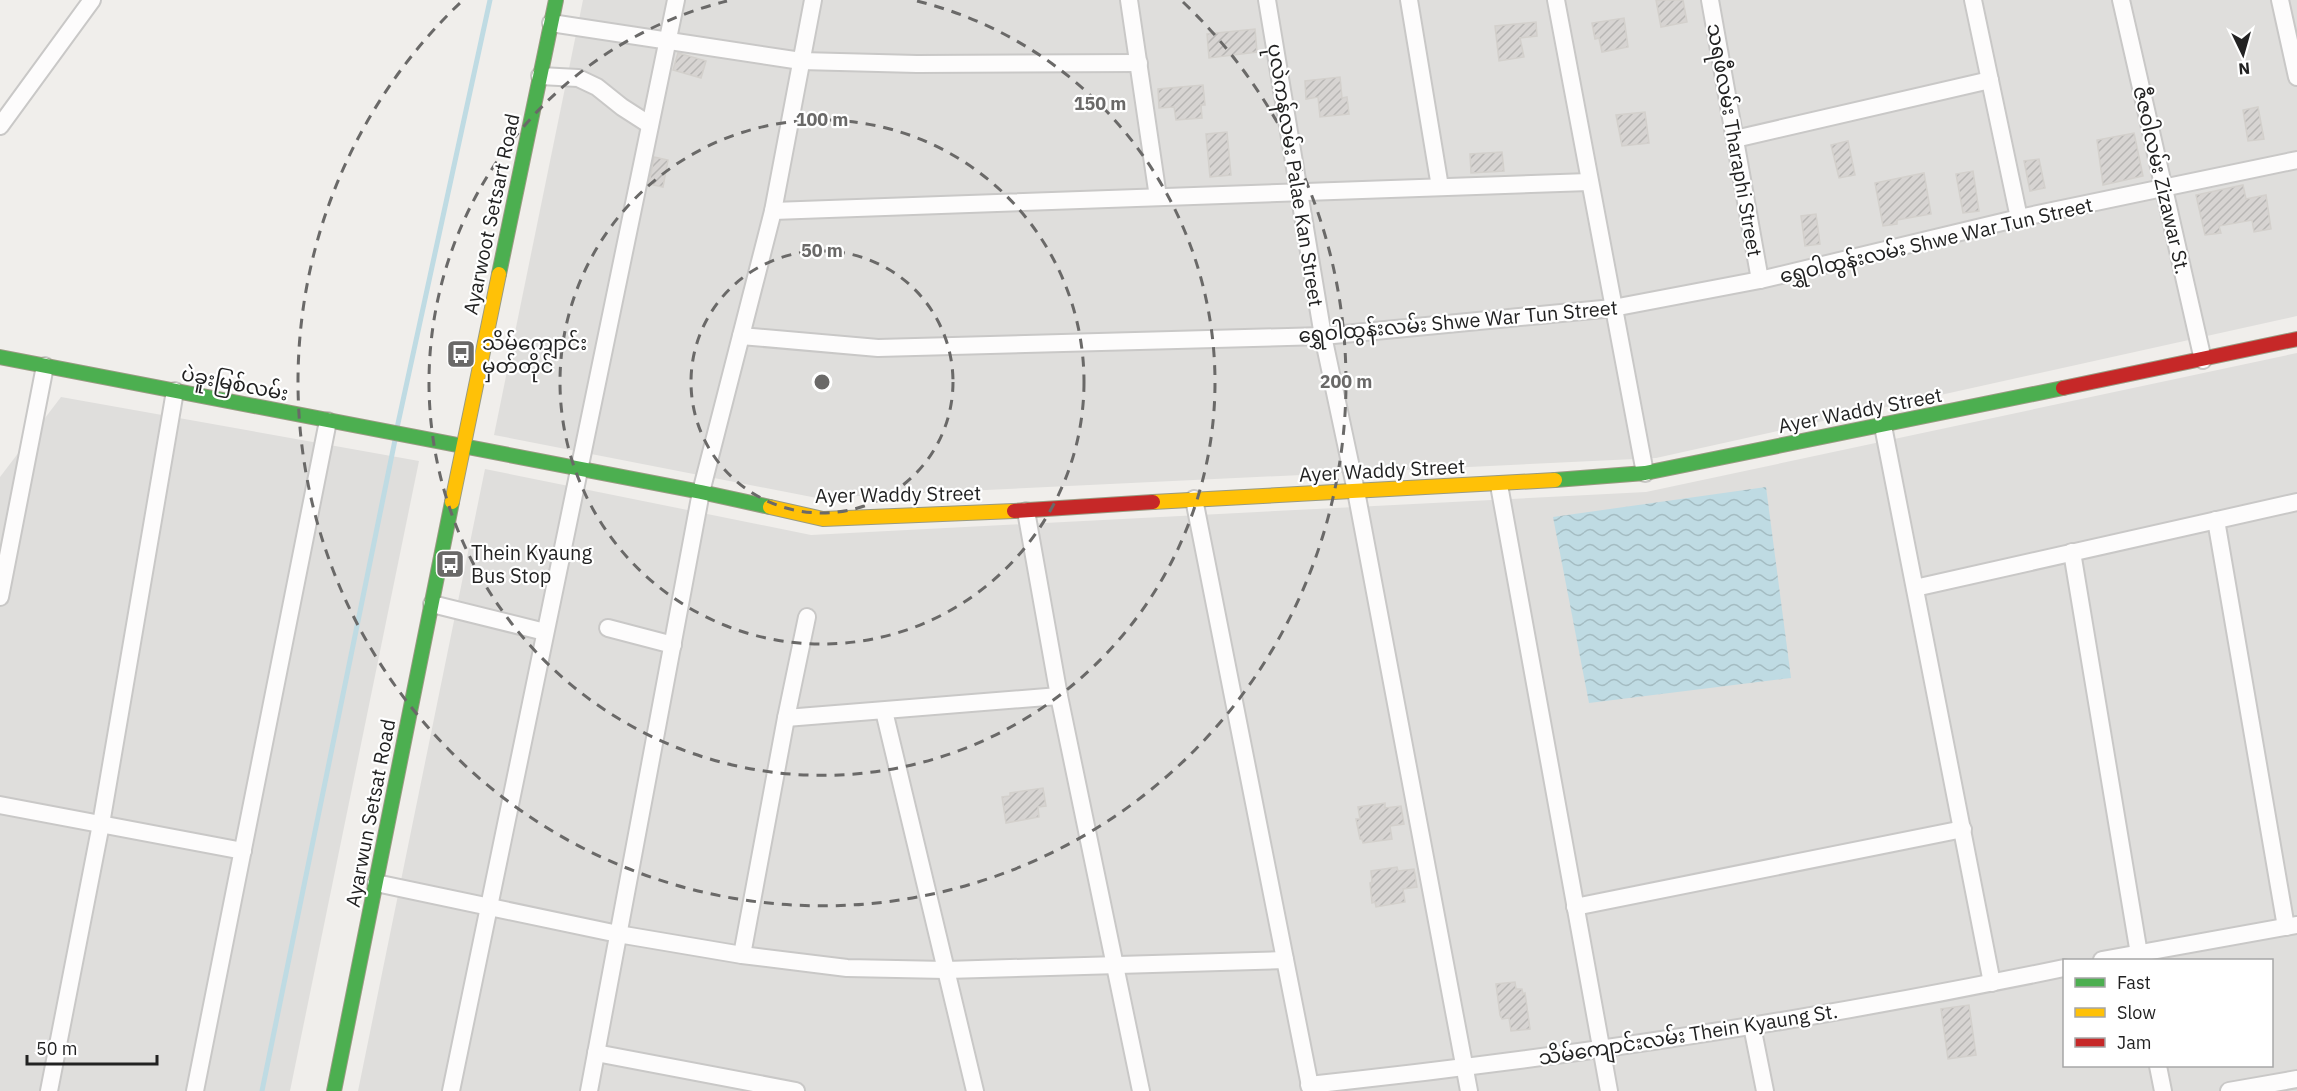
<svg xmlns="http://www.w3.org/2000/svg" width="2297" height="1091" font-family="'IBM Plex Sans','Noto Sans Myanmar',sans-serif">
<defs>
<pattern id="water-waves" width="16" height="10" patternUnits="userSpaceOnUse" patternTransform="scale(1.5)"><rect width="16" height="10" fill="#bfdbe3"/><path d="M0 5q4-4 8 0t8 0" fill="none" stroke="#a4bcc2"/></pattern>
<pattern id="building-hatch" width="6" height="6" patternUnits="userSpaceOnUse" patternTransform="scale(1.5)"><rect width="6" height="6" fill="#d7d4d2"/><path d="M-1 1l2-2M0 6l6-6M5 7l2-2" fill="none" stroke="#b8b6b4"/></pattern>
</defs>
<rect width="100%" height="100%" fill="#f0eeeb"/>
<g fill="#dfdedc" fill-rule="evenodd">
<path d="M583,0H2297V316L1656,458L817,498L494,435Z"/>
<path d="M2297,353V1091H358L485,469L811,535L1646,492ZM2064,960H2272V1066H2064Z"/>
<path d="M61,397L419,461L290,1091H0V477Z"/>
</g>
<path fill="url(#water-waves)" d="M1766,487L1791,678L1589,703L1553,517Z"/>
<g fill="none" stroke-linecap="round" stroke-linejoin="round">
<g stroke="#bfdbe3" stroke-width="5">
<path d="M397,428L490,0"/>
<path d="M262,1091L395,440"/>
</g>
</g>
<g fill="url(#building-hatch)" stroke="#d3d0cc" stroke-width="1.5">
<path d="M1656,0H1683L1687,22L1661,27Z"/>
<path d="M1624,18L1628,47L1602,52L1599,38L1595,39L1592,23Z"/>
<path d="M1536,22L1537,36L1520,38L1524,57L1499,61L1495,26Z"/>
<path d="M1255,29L1257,52L1209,58L1207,34Z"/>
<path d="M678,53L706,61L701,78L673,70Z"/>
<path d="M1340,77L1342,98L1347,97L1349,114L1320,117L1318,97L1306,99L1305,81Z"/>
<path d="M1203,85L1205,105H1201L1202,118L1176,120L1174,107L1159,108L1158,89Z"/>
<path d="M2258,107L2264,139L2248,141L2243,110Z"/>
<path d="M1645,112L1649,143L1622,146L1616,115Z"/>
<path d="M1227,132L1231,175L1210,177L1206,134Z"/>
<path d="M2134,133L2143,176L2103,185L2097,140Z"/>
<path d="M1848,141L1855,175L1839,178L1831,145Z"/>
<path d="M1502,152L1504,171L1471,173L1470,154Z"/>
<path d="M654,157L668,160L663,187L649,184Z"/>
<path d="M2039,159L2045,188L2030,191L2024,161Z"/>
<path d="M1973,171L1979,211L1963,213L1956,174Z"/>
<path d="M1924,173L1931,214L1897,220V224L1883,226L1875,183Z"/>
<path d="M2243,185L2246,199L2266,195L2271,229L2254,232L2252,220L2219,226L2221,233L2205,235L2196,195Z"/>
<path d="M1816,214L1820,244L1805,246L1801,216Z"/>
<path d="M1043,788L1046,806L1038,807L1039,817L1006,823L1002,797L1010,796V793Z"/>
<path d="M1385,803V808L1401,806L1404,824L1390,826L1392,839L1363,843L1362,839H1360L1356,819H1360L1358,807Z"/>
<path d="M1397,867L1398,871L1414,869L1417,887L1403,889L1405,902L1376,907L1375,902L1372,903L1370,883L1372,882L1371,871Z"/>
<path d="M1515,982L1516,989H1522L1523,994L1525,993L1530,1029L1511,1031L1509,1018L1502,1019L1500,1015L1496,984Z"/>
<path d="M1969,1005L1976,1055L1948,1059L1941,1009Z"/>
</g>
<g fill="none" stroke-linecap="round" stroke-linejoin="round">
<g stroke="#c9c8c7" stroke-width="20">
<g id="street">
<path d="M1129,0L1158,197"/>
<path d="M1267,0L1323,336L1356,491L1469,1091"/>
<path d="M1409,0L1440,187"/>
<path d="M1556,0L1645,473"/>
<path d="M1710,0L1760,280"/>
<path d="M1973,0L2019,218"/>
<path d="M2121,0L2203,360"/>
<path d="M2280,0L2297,77"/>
<path d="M551,23L801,61L917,64L1139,63"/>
<path d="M540,76L578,78L597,87L622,107L650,125"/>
<path d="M0,126L92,0"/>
<path d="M1735,139L1990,80"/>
<path d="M773,211L1589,182"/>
<path d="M741,336L878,348L1323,336L1613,308L1760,280L2019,218L2297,160"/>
<path d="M1883,426L1992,983"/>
<path d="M1499,485L1609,1091"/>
<path d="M1194,499L1311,1091"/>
<path d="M1026,511L1059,696L1141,1091"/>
<path d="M2216,520L2286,927"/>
<path d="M2072,552L2140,960"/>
<path d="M1915,588L2297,502"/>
<path d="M0,597L45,366"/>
<path d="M432,604L545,632"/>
<path d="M608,628L673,645"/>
<path d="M884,711L975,1091"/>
<path d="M786,718L1059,696"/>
<path d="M0,805L243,851"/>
<path d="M376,883L618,934L742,955L847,968L946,970L1285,960"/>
<path d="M1575,907L1963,829"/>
<path d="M742,955L786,718L807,617"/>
<path d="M2102,960L2296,925"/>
<path d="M1752,1026L1765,1091"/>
<path d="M596,1053L796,1091"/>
<path d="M2158,1066L2163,1091"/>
<path d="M1309,1085C1563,1058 1815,1020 2064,968"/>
<path d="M49,1091L101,824L175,391"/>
<path d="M195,1091L328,421"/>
<path d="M451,1091L676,0"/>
<path d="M589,1091L701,492L773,211L813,0"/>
<path d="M2229,1091L2297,1079"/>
</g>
</g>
<g stroke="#999a82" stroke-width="16">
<g id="fast">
<path d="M499,274L556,0"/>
<path d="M0,357L701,492L770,507"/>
<path d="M1555,480L1645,473L2063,388"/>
<path d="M334,1091L452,502"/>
</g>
</g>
<g stroke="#999a82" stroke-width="16">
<g id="slow">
<path d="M452,502L499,274"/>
<path d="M1153,502L1555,480"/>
<path d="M770,507L823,519L1014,511"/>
</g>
</g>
<g stroke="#999a82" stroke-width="16">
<g id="jam">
<path d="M2063,388L2297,339"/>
<path d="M1014,511L1153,502"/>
</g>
</g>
<use href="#street" stroke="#fdfcfc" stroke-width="16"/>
<use href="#fast" stroke="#4caf50" stroke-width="14"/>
<use href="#slow" stroke="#ffc107" stroke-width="14"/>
<use href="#jam" stroke="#c62828" stroke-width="14"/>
</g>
<g fill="none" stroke="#6a6968" stroke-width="3" stroke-dasharray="10 8">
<circle cx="822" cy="382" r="131"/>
<circle cx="822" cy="382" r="262"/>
<path d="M917 1A393 393 0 1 1 727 1"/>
<path d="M1183 2A524 524 0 1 1 461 2"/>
</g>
<defs>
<g id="bus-square" transform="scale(1.5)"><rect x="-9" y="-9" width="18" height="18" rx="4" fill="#6a6968" stroke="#fff"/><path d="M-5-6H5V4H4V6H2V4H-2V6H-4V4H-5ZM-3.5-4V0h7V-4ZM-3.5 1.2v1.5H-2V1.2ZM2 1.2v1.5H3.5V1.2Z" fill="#fff"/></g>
</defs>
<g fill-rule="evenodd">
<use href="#bus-square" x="461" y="354"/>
<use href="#bus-square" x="450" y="564"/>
</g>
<g text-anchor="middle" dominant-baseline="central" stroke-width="4.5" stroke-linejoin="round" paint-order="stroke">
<g font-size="20" fill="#222" stroke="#fff">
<text transform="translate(1735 140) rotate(80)">သရဖီလမ်း Tharaphi Street</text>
<text transform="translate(1296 175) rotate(81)">ပုလဲကန်လမ်း Palae Kan Street</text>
<text transform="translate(2162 180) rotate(77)">ဇီဇဝါလမ်း Zizawar St.</text>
<text transform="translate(491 214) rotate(-78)">Ayarwoot Setsart Road</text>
<text transform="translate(1936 240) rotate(-13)">ရွှေဝါထွန်းလမ်း Shwe War Tun Street</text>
<text transform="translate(1458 321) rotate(-5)">ရွှေဝါထွန်းလမ်း Shwe War Tun Street</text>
<text transform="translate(235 383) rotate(11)">ပဲခူးမြစ်လမ်း</text>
<text transform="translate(1860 410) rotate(-11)">Ayer Waddy Street</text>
<text transform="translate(1382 470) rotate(-3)">Ayer Waddy Street</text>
<text transform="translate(898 494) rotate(-1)">Ayer Waddy Street</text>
<text transform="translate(370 813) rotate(-79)">Ayarwun Setsat Road</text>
<text transform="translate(1688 1034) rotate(-9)">သိမ်ကျောင်းလမ်း Thein Kyaung St.</text>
</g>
<g font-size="20" fill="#222" stroke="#fff" text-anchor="start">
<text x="482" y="342">သိမ်ကျောင်း<tspan x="482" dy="23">မှတ်တိုင်</tspan></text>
<text x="471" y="552">Thein Kyaung<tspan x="471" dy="23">Bus Stop</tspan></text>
</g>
</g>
<circle cx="822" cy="382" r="9" fill="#6a6968" stroke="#fff" stroke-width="3"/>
<g font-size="18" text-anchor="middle" font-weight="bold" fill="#6a6968" stroke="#fff" stroke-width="4.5" stroke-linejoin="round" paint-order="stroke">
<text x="1100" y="110">150 m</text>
<text x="822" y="126">100 m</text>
<text x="822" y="257">50 m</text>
<text x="1346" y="388">200 m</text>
</g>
<rect x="2063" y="959" width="210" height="108" fill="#ffffff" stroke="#a7a7a7" stroke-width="1.5"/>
<rect x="2075" y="978" width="30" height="9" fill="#4caf50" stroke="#a7a7a7" stroke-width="1.5"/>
<text x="2117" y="989" font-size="18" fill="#222222">Fast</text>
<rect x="2075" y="1008" width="30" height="9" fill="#ffc107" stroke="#a7a7a7" stroke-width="1.5"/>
<text x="2117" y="1019" font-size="18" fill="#222222">Slow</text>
<rect x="2075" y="1038" width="30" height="9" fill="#c62828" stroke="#a7a7a7" stroke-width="1.5"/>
<text x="2117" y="1049" font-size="18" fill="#222222">Jam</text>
<g transform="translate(2243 54) rotate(175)" stroke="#ffffff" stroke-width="4.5" paint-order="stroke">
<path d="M0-4.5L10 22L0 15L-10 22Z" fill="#222222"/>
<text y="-9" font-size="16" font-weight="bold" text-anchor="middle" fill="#222222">N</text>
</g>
<path d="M27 1055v9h130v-9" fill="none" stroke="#222222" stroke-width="3"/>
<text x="36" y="1055" font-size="18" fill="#222222" stroke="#ffffff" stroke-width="4.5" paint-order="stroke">50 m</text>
</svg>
